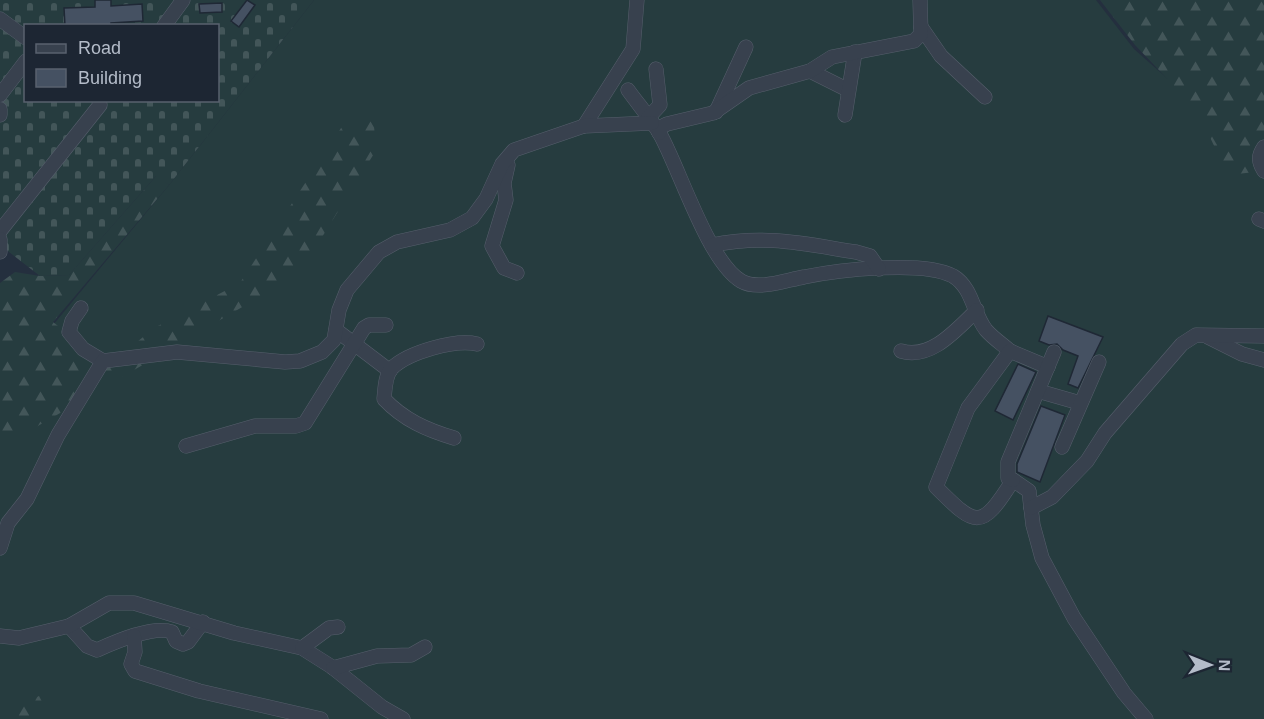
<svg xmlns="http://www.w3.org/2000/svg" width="1264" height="719" font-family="Arial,sans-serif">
<defs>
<pattern id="forest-firs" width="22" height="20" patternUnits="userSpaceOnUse" patternTransform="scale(1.5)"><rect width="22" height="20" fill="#263c3f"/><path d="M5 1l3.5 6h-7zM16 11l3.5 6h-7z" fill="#435659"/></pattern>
<pattern id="cemetery-stones" width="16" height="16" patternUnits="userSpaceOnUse" patternTransform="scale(1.5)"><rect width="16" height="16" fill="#263c3f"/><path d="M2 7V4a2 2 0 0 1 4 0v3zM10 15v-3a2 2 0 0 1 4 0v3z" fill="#435659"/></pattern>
</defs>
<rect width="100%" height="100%" fill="#242f3e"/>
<path fill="#263c3f" d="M314,0H1096L1134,49L1244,146L1264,148V719H0V389L169,185Z"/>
<g fill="url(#forest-firs)">
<path d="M1100,0H1264V171L1228,175L1197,110L1135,45Z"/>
<path d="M374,119L375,152L299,274L0,448V283L15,272L40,276L69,275L157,175L169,185L53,322L108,366L154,328L240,283L343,125Z"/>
<path d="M39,696L51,719H0V712Z"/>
</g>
<path fill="url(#cemetery-stones)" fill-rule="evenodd" d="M0,0H314L169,185L156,176L69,275L40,276L0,245ZM26,26H218V100H26Z"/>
<g fill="#455162" stroke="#1f2835" stroke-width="1.5">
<path d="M95,0H111V6L142,4L143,21L111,23V26H65L64,8L95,7Z"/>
<path d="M247,0L255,5L239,27L231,21Z"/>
<path d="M222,3V12L200,13L199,4Z"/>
<path d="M1048,316L1103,337L1078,388L1068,384L1078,356L1063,350L1057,344L1049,345L1039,341Z"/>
<path d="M1018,364L1036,372L1013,420L995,411Z"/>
<path d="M1041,406L1065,415L1040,482L1017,472V464Z"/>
</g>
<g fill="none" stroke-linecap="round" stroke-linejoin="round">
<g stroke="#565f6c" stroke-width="15">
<g id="minor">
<path d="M0,19L26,38"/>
<path d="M164,26L183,0"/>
<path d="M921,27L941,56L985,97"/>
<path d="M810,71L848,90"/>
<path d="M628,90C638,104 651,119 660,134C680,170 708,261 741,281C758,291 786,280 804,277C838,270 923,260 953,276C973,288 973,314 986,330C993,338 1002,344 1010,351"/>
<path d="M0,95L26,61"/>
<path d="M0,109V115"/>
<path d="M716,112L746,47"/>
<path d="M845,115L855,52"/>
<path d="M648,118L660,105L656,69"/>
<path d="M584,126L633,49L637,0"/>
<path d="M659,133L661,127L667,124L713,113L749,88L810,71L832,57L914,41L921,34L920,0"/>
<path d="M1264,147C1258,156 1258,161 1264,171"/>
<path d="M508,165L504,183L506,200L492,246L504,268L517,273"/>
<path d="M1259,219L1264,221"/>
<path d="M0,231L100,105L99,100"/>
<path d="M0,239V252"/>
<path d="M712,245C765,234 804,244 856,252L870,256L879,269"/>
<path d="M81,308L72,321L69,332L83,349L103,361"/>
<path d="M336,330L390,371"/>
<path d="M1208,337L1242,354L1264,360"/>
<path d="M901,351C931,360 956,330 977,310"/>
<path d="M1048,367L1010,351L968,408L936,487C976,527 981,531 1013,480L1029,491L1033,525L1042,558L1074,618L1124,693L1146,719"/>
<path d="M1038,391L1080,403"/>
<path d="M454,438C427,430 404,420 384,399C385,390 385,375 392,368C409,352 455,339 477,344"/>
<path d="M186,446L255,426H296L305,423L364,328L369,325H386"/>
<path d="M1062,447L1099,362"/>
<path d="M1013,480L1008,478V462L1054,352"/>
<path d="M1031,508L1052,497L1087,461L1105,433L1182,344L1196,335L1264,336"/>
<path d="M0,548L8,523L27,499L58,435L103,361L177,352L285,362L300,361L322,352L334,340L339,310L347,290L379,252L397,242L450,230L472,218L486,199L502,164L514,150L584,126L652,123"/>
<path d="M69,626L87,646L97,650C115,642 153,625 172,632L176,641L183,644L188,642L203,622"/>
<path d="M0,636L19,638L69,626L109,603H134L234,633L302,648L332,667L382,707L403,719"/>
<path d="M134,636L135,652L131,664L135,671L199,691L321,719"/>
<path d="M302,648L329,628L338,627"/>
<path d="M333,668L377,656L411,655L425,647"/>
</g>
</g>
<use href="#minor" stroke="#38414e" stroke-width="14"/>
</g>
<rect x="24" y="24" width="195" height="78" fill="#1d2633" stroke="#59626f" stroke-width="1.5"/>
<rect x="36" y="44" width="30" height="9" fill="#38414e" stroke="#59626f" stroke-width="1.5"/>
<text x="78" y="54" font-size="18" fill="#b4bcc9">Road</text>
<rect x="36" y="69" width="30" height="18" fill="#455162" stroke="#59626f" stroke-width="1.5"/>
<text x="78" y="84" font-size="18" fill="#b4bcc9">Building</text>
<g transform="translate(1210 665) rotate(91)" stroke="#1d2633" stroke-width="4.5" paint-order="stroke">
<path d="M0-4.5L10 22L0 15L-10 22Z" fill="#b4bcc9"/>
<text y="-9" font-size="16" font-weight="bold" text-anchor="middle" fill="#b4bcc9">N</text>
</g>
</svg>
